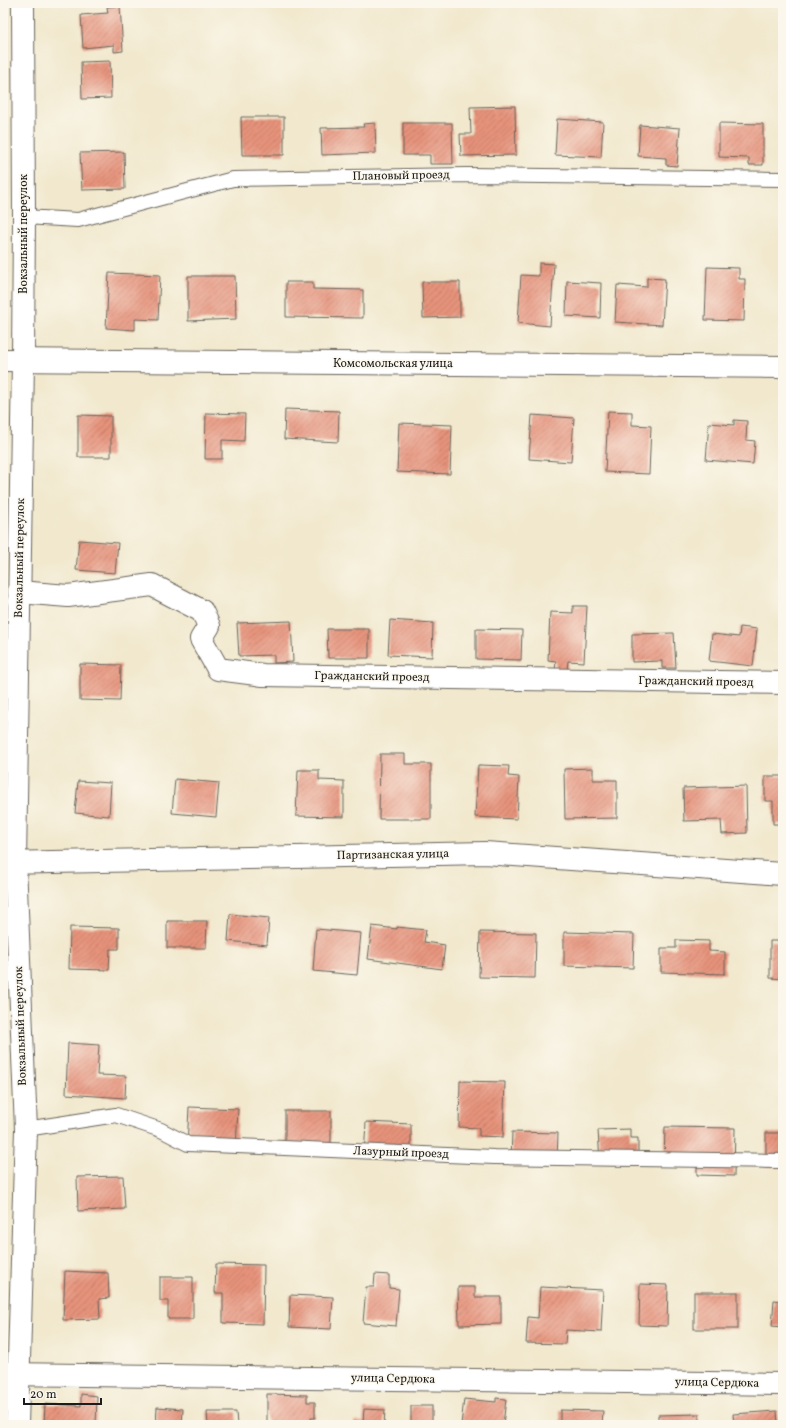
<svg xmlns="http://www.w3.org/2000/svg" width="786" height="1428" font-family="Vollkorn,serif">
<defs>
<pattern id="building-hatch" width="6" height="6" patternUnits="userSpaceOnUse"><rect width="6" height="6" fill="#e7937b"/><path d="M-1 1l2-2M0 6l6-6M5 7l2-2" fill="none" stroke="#ba7764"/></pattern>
</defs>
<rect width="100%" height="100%" fill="#fbf7ec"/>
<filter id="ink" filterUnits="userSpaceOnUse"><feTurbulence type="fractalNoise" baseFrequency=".025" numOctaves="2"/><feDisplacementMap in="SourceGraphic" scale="8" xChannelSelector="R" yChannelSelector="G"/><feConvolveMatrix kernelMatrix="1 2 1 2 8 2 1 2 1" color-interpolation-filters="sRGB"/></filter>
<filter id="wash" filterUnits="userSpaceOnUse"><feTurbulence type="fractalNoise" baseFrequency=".012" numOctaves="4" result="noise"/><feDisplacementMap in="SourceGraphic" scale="16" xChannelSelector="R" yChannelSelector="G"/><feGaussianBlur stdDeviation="0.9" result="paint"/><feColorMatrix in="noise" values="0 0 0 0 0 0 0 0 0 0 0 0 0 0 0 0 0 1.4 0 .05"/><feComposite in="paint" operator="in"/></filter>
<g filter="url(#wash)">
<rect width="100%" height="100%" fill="#f1e8cd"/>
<g id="blocks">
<g fill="url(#building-hatch)">
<path d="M120,6L123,51L114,52V45L83,48L81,15L108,13L107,7Z"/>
<path d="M110,61L111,98L82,99L81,62Z"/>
<path d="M515,106L516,155L461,156L460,134H471L470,107Z"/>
<path d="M241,117H284V155H242Z"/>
<path d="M557,119L603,122L601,157L555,155Z"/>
<path d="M375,123L376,153L322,155L321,128L364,127L363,124Z"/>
<path d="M403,123H452L453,164H430V155H403Z"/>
<path d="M719,123L763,124V165H749V158L719,157Z"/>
<path d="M640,125L680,128L677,166L666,165V158L638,156Z"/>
<path d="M124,152L125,189L82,190L80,153Z"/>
<path d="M539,263L554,264L550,326L518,323L521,275L539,276Z"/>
<path d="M707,267L739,268V279H745L744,321L705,320Z"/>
<path d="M109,273L160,275L158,320L135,319V330L106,328Z"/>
<path d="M188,276H235L236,319L188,321Z"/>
<path d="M647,278L665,279L662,325L615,322L617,285L647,287Z"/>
<path d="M567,281L601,283L600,318L566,316Z"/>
<path d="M286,282H313V289L363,290V318L286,317Z"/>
<path d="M422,282H460V317L423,318Z"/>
<path d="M285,409L339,411L338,442L284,439Z"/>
<path d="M608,411L632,412V425L651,426L649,474L605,472Z"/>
<path d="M206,413L245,414L244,441L222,440V459H205Z"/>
<path d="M78,415L111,416V457H78Z"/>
<path d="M532,415L574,418L571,462L529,459Z"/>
<path d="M734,420L747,421L746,440L755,441L753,464L706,460L709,423L734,425Z"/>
<path d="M399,423L452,425L450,474L397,472Z"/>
<path d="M79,540L118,543L115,573L76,570Z"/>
<path d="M573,606H587L584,662L568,661L567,671H555L556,661L548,660L550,612L573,613Z"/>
<path d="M390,620L433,623L432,657L388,655Z"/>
<path d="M291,621L293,662L274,663V655L239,656L237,623Z"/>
<path d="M740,627L757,629L753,666L709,661L712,634L739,637Z"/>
<path d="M327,629H369V658H328Z"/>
<path d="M476,629L522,630L521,660L476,659Z"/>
<path d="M674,633L676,668H662V661L632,662V634Z"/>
<path d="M80,664L121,665L120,701L80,700Z"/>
<path d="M380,754H405V764H431V819H379Z"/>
<path d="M478,765L509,766L508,776L519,777L517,819L475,817Z"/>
<path d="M593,768V780H617V818L565,819L564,769Z"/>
<path d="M298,770H319V780L344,781V817L296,816Z"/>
<path d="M765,776H783V824H773V801H765Z"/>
<path d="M175,779L219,783L216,817L172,813Z"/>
<path d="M78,781L111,783L109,816L75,813Z"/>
<path d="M746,786L747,833L722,834L721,820L684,821L683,788Z"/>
<path d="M230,914L269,918L267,945L228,941Z"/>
<path d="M167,921H207L206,948H167Z"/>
<path d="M372,926L397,929V927L426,930L424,942L445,945L442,969L368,959Z"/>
<path d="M70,927L119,928V949H110L109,970L69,969Z"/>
<path d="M316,929L361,933L357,975L313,971Z"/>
<path d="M480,932L536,933L535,978L479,977Z"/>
<path d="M564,932L634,934L633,968L564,966Z"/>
<path d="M676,940L709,941V951L725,952V974L661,972V948H676Z"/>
<path d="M770,941H783V979L770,978Z"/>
<path d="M68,1043L99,1045L97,1075L126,1076L125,1098L66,1094Z"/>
<path d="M460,1081L505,1082L503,1137L479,1136V1128L459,1127Z"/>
<path d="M189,1107L238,1109L236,1149L187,1147Z"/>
<rect x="285" y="1111" width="46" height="42"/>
<path d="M366,1122L411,1124V1158L364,1156Z"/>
<path d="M665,1127L735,1128L734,1176L697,1175V1166L664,1165Z"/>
<path d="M630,1129V1138H638V1161L600,1162L598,1130Z"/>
<path d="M512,1132L558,1133L557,1161L511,1160Z"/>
<path d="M766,1133H783V1167L766,1166Z"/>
<path d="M123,1176L125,1209L78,1211L77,1177Z"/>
<path d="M216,1264L264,1265L263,1324L223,1323V1293H215Z"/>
<path d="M65,1271L108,1273L109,1298L99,1299L100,1319L63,1320Z"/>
<path d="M375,1274L389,1275V1288L399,1289L396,1326L363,1323L366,1287H374Z"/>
<path d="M160,1277H193V1319H168V1301H160Z"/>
<path d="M640,1284L668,1285L667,1326L639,1325Z"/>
<path d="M458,1287H475V1297H501V1324L459,1325Z"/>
<path d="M540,1287L603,1290L601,1332L566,1330L565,1344L526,1343L528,1317L538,1318Z"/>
<rect x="694" y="1292" width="44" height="37"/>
<path d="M290,1295L333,1297L331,1329L289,1327Z"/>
<path d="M774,1300L783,1301V1327L772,1326Z"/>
<path d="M81,1394L97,1396L96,1425H44L45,1404L81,1406Z"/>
<path d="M267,1394L307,1395V1402H315V1418H311V1425H267Z"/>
<path d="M496,1398L506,1399L503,1425H461L464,1399L496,1402Z"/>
<rect x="411" y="1406" width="21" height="19"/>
<path d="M157,1407L183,1409L182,1425H156Z"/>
<path d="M364,1409L385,1410L384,1425H354V1421L363,1422Z"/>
<path d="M560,1410L603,1411L602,1425H560Z"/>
<path d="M777,1411L778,1425H734L733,1414Z"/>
<path d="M207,1412H236L237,1425H208Z"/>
<path d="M699,1414V1425H658V1415Z"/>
</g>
</g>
</g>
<g filter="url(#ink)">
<use href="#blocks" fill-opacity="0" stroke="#67635a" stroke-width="1"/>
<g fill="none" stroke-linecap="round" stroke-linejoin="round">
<g stroke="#67635a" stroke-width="16">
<g id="service">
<path d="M24,217L78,220L233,179L466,175L783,179"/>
<path d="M26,1129L116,1115L161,1130L188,1144L494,1157L783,1161"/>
</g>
</g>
<g stroke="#67635a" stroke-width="24">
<g id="minor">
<path d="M3,360L783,367"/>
<path d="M19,592L68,596L152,585L202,611L209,626L201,639L218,669L263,675L783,683"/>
<path d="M3,863L485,853L783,874"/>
<path d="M4,1374L783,1384"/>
<path d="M17,1425L26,1129L15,863L23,361L24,217L23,3"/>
</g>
</g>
<use href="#service" stroke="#fff" stroke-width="14"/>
<use href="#minor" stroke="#fff" stroke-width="22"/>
</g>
</g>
<g text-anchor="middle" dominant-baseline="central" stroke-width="3" stroke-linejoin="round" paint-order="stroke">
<g font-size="12" fill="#1c1c1c" stroke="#fbf7ec">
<text transform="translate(401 176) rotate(-1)">Плановый проезд</text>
<text transform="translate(24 234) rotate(-90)">Вокзальный переулок</text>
<text x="393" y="364">Комсомольская улица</text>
<text transform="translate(20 558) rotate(-89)">Вокзальный переулок</text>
<text transform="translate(372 677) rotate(1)">Гражданский проезд</text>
<text transform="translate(696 682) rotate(1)">Гражданский проезд</text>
<text transform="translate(393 855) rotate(-1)">Партизанская улица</text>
<text transform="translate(21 1026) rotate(-92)">Вокзальный переулок</text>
<text transform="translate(401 1153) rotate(2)">Лазурный проезд</text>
<text transform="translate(393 1379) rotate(1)">улица Сердюка</text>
<text transform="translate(717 1383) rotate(1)">улица Сердюка</text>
</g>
</g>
<rect width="786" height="1428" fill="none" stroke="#fbf7ec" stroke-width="16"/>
<path d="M24 1398v6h77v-6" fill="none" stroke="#1c1c1c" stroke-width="2"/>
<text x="30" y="1398" font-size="12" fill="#1c1c1c" stroke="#fbf7ec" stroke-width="3" paint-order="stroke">20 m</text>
</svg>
